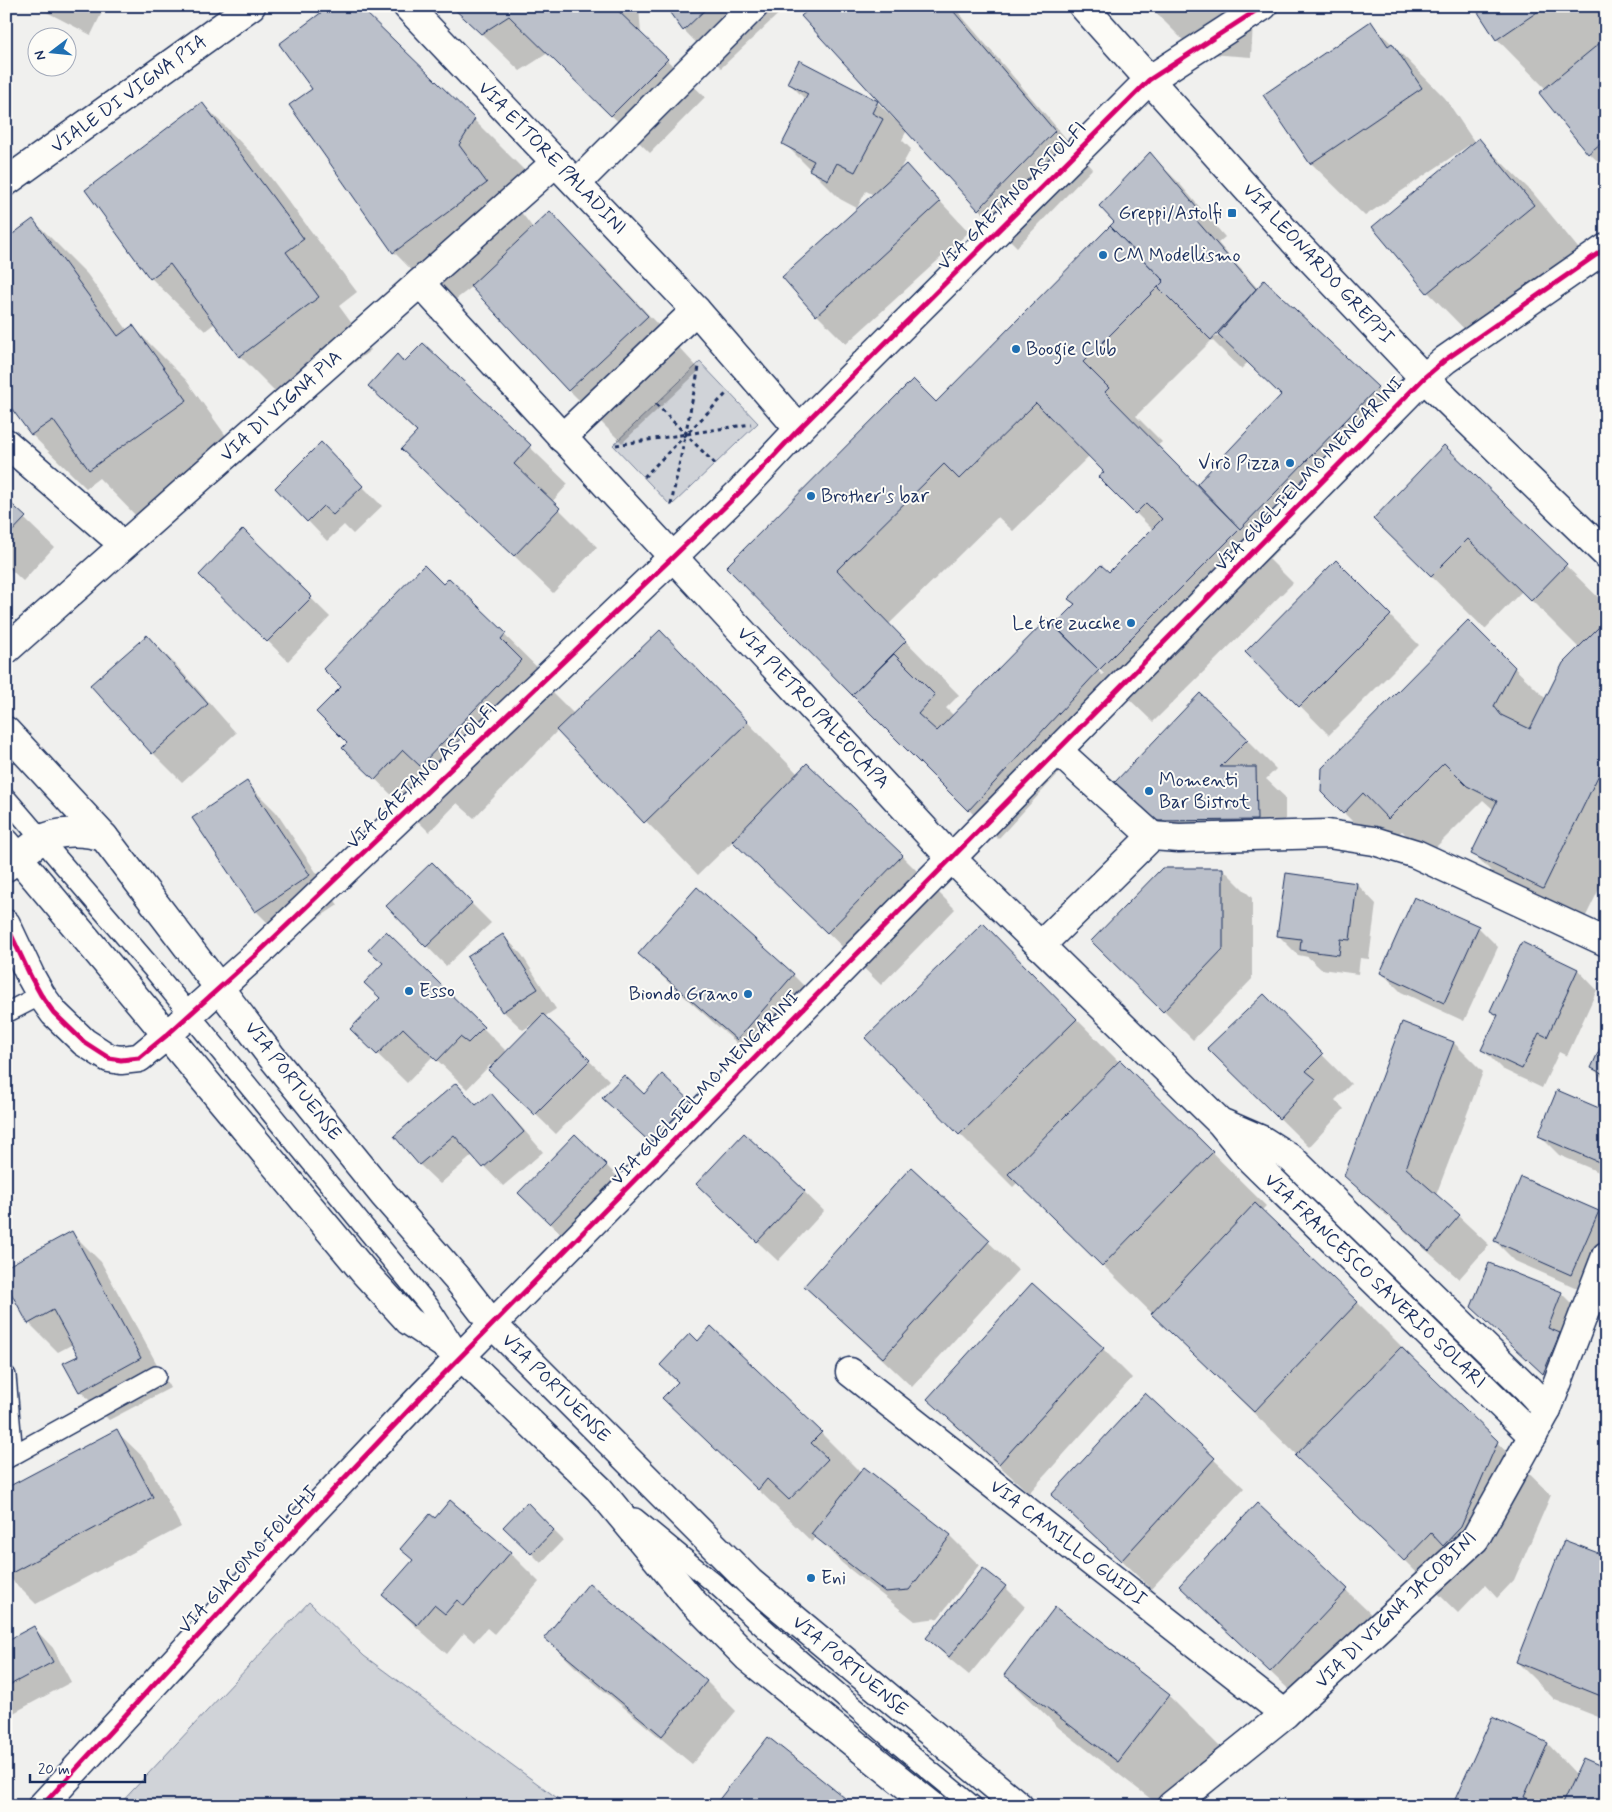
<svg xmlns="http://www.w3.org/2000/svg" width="1612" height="1812" font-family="Mynerve,sans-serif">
<rect width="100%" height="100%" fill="#f0f0ee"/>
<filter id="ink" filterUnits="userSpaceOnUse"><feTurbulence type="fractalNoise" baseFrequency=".02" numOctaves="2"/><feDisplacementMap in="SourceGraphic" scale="10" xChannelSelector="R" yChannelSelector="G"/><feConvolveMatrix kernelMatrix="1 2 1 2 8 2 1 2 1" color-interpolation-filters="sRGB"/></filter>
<g filter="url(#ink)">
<g fill="#d0d3d8" stroke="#76819b">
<path d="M700,362L758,423L671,506L613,445Z"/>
<path d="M309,1602L364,1656L568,1806H118Z"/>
</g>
<g fill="#0003" fill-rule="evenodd">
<path d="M35,6H105L91,35Z"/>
<path d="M453,6H639L641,35L705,97L650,153L548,53L520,71Z"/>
<path d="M666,6H787L721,68L684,30Z"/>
<path d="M815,6H953L1092,169L1017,247L979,209L907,130L902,140L911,149L900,169L906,165L969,232L846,344L817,315L874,195L866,191L857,208L840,199L784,143L806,100L789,83L877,102L895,120L896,118Z"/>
<path d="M1149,6H1254L1251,57L1196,53Z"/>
<path d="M1475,6H1606V169L1589,153L1546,89L1497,39Z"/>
<path d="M1371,23L1445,98L1475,143L1479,140L1533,193L1587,259L1481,346L1428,292L1374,227L1473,145L1472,143L1365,216L1311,163L1265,95Z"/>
<path d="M313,89L474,120L527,173L511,199L533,228L550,212L603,266L700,370L622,443L569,390L472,287L447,306L394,252L291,105Z"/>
<path d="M202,103L255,157L357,292L339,306L371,350L293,409L240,356L215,323L205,331L151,278Z"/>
<path d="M1150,154L1179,183L1225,237L1218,243L1258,289L1377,388L1406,417L1269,559L1293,583L1153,722L1128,698L998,839L727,567L936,403L1116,222ZM1221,329L1223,331L1216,337V334ZM1212,340L1241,369L1248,362L1282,396L1218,508L1157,446L1162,442L1136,416ZM1090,455L1105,472L1100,477L1153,530L1109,574L1069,599L1075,605L1056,625L1104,674L1102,675L1047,621L954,716L946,708L959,695L889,624L998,517L1013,531Z"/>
<path d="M33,220L87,274L128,331L133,327L186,380L239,454L143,523L99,478L86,488L32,435L22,420L6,404V240Z"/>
<path d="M423,344L568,484L552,502L597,547L553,593L403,449L417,433L369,385L404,363Z"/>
<path d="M1444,446L1606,605V875L1581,926L1511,891L1473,853L1494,810L1483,800L1427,856L1402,831L1382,851L1323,792L1468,622L1546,699L1579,648L1522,591L1485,629L1427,572Z"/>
<path d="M340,464L382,506L353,534L344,525L327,541L308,521Z"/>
<path d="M6,501L54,547L23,581L6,565Z"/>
<path d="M243,531L330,617L288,661L201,575Z"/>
<path d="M1336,562L1419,645L1329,735L1247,652Z"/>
<path d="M449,580L558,688L553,693L574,714L660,632L798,774L902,856L955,909L881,985L734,840L698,875L558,730L474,818L457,803L429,832L344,748L348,743L443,586Z"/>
<path d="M147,636L176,665L236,733L182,782L153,753Z"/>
<path d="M1247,740L1276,769L1266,779L1285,797V849L1184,850L1145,812Z"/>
<path d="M247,783L276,812L338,905L285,940L256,911L194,818Z"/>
<path d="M432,864L491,923L446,966L388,906Z"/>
<path d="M1223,869L1252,898V979L1193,1040L1122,970Z"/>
<path d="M1357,884L1376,904L1369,959L1360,958L1358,974L1321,969L1308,957L1298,955L1279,936Z"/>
<path d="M697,889L793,975L822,1004L766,1069L669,983L640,954Z"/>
<path d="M1478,927L1498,947L1464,1021L1401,992L1381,972Z"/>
<path d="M503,935L522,955L556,1009L544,1017L609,1080L556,1134L490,1070L492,1067L490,1065L467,1089L433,1056L407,1083L352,1029L381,999L384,964L370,950L483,1028L507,1052L534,1023L523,1030L503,1011Z"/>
<path d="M1522,944L1578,970L1597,990L1567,1056L1559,1052L1542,1088L1502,1069L1483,1050L1498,1017L1491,1011Z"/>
<path d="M1036,978L1119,1062L1120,1061L1266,1206L1261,1211L1357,1302L1411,1356L1409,1357L1551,1495L1514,1580L1497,1598L1485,1585L1458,1613L1018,1182L1013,1187L960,1134Z"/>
<path d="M1264,996L1351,1084L1335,1100L1344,1109L1309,1147L1238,1077Z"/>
<path d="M1403,1024L1454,1043L1483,1072L1436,1195L1489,1245L1459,1279L1375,1205L1345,1175Z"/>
<path d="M1606,1038V1081L1592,1068Z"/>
<path d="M456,1084L477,1106L491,1094L510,1114L543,1152L503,1186L473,1155L440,1184L420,1165L396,1136Z"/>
<path d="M644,1096L692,1104L712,1124L673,1164L623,1117Z"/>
<path d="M1606,1113V1175L1559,1155L1540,1136Z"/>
<path d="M744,1134L824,1211L778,1261L717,1204Z"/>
<path d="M606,1165L635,1195L580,1252L549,1222Z"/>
<path d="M911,1169L1018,1270L912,1387L805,1286Z"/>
<path d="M1599,1212L1606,1219V1260L1591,1294L1515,1261L1495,1241Z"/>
<path d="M72,1233L101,1262L170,1388L109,1420L80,1391V1356L73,1344L58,1352L29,1323Z"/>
<path d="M1032,1285L1103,1349L1132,1378L1029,1493L958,1428L929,1399Z"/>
<path d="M1561,1293L1581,1313L1563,1392L1472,1307Z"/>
<path d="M679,1382L821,1433L861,1473L864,1468L950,1536L979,1565L938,1618L915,1621L842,1563L816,1537L812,1542L664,1398Z"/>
<path d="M1145,1395L1244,1488L1151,1589L1053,1495Z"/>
<path d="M116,1431L146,1460L181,1527L36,1604L6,1574V1485L8,1488Z"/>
<path d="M527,1504L563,1540L541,1563L505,1527Z"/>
<path d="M1257,1505L1376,1619L1300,1700L1210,1615Z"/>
<path d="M401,1549L510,1553L539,1582L494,1634L487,1628L474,1642L464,1633L447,1654L413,1624L384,1595L414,1561Z"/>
<path d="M1606,1558V1720L1555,1700L1517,1662Z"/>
<path d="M983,1570L1005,1587L1025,1607L969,1675L947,1657L927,1638Z"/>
<path d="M589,1585L707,1682L736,1711L692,1764L575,1667L546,1638Z"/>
<path d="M34,1628L53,1648L71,1682L6,1717V1643Z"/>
<path d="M1005,1675L1169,1696L1222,1749L1160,1806L1059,1728Z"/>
<path d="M1548,1744L1606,1806H1453Z"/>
</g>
<g fill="#bbc0ca" stroke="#1b2f5e">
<path d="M330,6H359L475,119L459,145L487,183L393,253L289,105L312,89L279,44Z"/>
<path d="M451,6H613L668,59L611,116L509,16L481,34Z"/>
<path d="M665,6H709L683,31Z"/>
<path d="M813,6H949L1055,131L978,210L801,16Z"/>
<path d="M1474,6H1546L1496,40Z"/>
<path d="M1371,21L1388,46L1392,43L1422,88L1310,164L1263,95Z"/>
<path d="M1606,38V139L1588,154L1539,93Z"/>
<path d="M799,60L878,101L872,113L883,119L855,172L837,163L828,180L809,170L814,161L782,144L808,94L787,83Z"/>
<path d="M202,102L304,239L286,252L319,297L239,357L170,264L150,279L85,190Z"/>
<path d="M1479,138L1534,205L1427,293L1372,227Z"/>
<path d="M1150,152L1197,208L1190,213L1256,289L1211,340L1158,287L1164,281L1110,226L1114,222L1099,206Z"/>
<path d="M906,164L940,202L816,316L782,277Z"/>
<path d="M550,211L648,316L568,391L470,286Z"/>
<path d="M33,219L118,336L133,325L187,400L89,470L53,420L31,435L6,401V239Z"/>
<path d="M1110,226L1164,281L1083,362L1109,388L1105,392L1240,529L1099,670L1054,625L1075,604L1068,599L1101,565L1109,572L1162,519L1146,503L1135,514L1098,477L1104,472L1036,403L959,479L944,464L837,570L906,641L852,695L726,567L913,379L936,402Z"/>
<path d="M1264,280L1378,387L1240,529L1197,484L1281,395L1218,334Z"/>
<path d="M423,343L531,445L514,464L560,508L514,556L401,449L417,432L368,386L397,354L404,362Z"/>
<path d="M321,442L363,486L333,515L323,506L307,522L275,488Z"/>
<path d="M1444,445L1567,564L1531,601L1468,539L1431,576L1373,519Z"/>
<path d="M6,499L26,517L6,538Z"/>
<path d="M243,529L312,597L267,642L199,575Z"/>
<path d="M1336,560L1391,615L1299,707L1245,652Z"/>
<path d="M424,565L443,584L449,578L506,633L501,639L522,660L420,766L403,750L375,780L342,748L347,743L316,712L341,687L323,669Z"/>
<path d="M1047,619L1099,670L968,811L852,695L894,654L935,695L918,714L937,731Z"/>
<path d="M1468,620L1515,667L1494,706L1501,715L1530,729L1563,663L1606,620V760L1543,889L1471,854L1497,801L1467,786L1444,763L1388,819L1363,793L1343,814L1321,792L1322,768Z"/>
<path d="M660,630L748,722L644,823L556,730Z"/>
<path d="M147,635L208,704L152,754L90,685Z"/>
<path d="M1200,693L1248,739L1220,767H1256L1257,820L1154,821L1114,783Z"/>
<path d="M807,763L903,855L827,933L732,841Z"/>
<path d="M247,781L310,875L255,912L192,818Z"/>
<path d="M432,862L472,903L426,947L386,906Z"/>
<path d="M1162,868H1223V949L1163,1012L1091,941Z"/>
<path d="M1286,873L1357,883L1350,940L1341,939L1339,955L1300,950L1301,939L1277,936Z"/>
<path d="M697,887L794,974L737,1040L638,954Z"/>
<path d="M1414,897L1479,926L1444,1003L1380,973Z"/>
<path d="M983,923L1077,1019L959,1135L865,1038Z"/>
<path d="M386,931L484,1027L468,1043L460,1037L437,1061L403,1028L377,1055L350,1029L380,998L364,983L383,963L368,950Z"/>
<path d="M503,934L538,989L502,1012L467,957Z"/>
<path d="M1522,942L1578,969L1547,1037L1539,1033L1522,1069L1481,1050L1498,1015L1490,1011Z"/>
<path d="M1264,994L1323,1054L1306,1071L1316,1079L1279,1119L1207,1048Z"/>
<path d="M543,1014L590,1060L535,1115L488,1070Z"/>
<path d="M1402,1022L1454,1042L1406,1168L1460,1215L1429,1251L1344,1176Z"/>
<path d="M1606,1035V1075L1591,1068Z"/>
<path d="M1120,1060L1213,1152L1102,1266L1008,1174Z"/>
<path d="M662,1074L693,1103L653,1145L602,1098L624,1075L644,1094Z"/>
<path d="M456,1083L476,1105L491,1093L524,1132L483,1168L454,1135L419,1165L394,1136Z"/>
<path d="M1557,1090L1606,1111V1165L1538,1136Z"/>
<path d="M744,1133L805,1191L757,1242L696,1184Z"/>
<path d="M575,1134L607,1165L550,1224L518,1193Z"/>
<path d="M911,1167L990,1240L883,1358L804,1286Z"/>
<path d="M1521,1177L1599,1211L1571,1275L1494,1241Z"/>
<path d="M1255,1203L1358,1302L1254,1412L1151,1314Z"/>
<path d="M72,1231L141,1358L79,1392L63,1363L78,1356L53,1310L28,1324L6,1284V1267Z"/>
<path d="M1489,1263L1562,1292L1548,1328L1560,1333L1543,1374L1471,1307Z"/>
<path d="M1032,1283L1104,1348L999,1464L927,1399Z"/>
<path d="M711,1326L822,1432L811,1443L828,1459L789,1500L767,1479L758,1490L662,1398L678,1382L660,1365L690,1333L698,1341Z"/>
<path d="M1401,1347L1498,1441L1461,1527L1443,1546L1431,1533L1404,1561L1295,1456Z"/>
<path d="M1145,1393L1215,1458L1121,1561L1051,1495Z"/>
<path d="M117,1429L153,1497L6,1576V1488Z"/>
<path d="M864,1467L951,1535L909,1590L885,1592L811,1534Z"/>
<path d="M450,1500L511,1552L464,1606L457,1600L445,1614L434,1605L417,1625L382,1595L413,1560L400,1549L430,1514L435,1518Z"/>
<path d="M527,1502L554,1530L531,1554L503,1527Z"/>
<path d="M1257,1503L1348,1589L1270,1672L1179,1586Z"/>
<path d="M1564,1540L1606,1556V1698L1516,1662Z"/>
<path d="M983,1568L1006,1586L949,1657L926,1638Z"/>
<path d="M589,1583L707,1681L662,1736L544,1638Z"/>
<path d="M1055,1607L1170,1695L1118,1762L1004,1675Z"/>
<path d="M34,1626L53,1662L6,1687V1641Z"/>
<path d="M1492,1717L1548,1743L1524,1797L1542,1806H1452Z"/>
<path d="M768,1737L855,1806H714Z"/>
<path d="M1583,1758L1606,1768V1806H1561Z"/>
</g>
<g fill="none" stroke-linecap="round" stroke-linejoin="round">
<g stroke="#1b2f5e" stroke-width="22">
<g id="service">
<path d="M6,798L151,967L429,1306L457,1349"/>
<path d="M6,1013L41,995"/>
<path d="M6,1376L13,1455"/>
<path d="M6,1459L156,1376"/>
<path d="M635,1518L714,1583L793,1654L888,1736L973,1806"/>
</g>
</g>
<g stroke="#1b2f5e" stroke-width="31">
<g id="minor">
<path d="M407,6L696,310L799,429"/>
<path d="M1083,6L1293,240L1424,378L1606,554"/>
<path d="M6,182L251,6"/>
<path d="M577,183L754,6"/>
<path d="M420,283L951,858L1221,1123L1251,1160L1533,1436"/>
<path d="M562,438L696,310"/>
<path d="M6,443L110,533"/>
<path d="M6,650L556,162"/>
<path d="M1058,751L1152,836"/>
<path d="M1152,836L1179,838L1328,834L1374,841L1416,854L1606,942"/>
<path d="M6,867C18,858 29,848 41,840C58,830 85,831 104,837"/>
<path d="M6,924L31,977L41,995L54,1013L84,1042L101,1053L109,1058L121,1060L139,1058L167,1035L258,953L673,557L740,492L799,429L1149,80L1263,6"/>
<path d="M1040,946L1152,836"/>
<path d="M1225,1124L1262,1140L1292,1159L1528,1389L1547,1410"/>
<path d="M850,1372L1285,1714"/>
<path d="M42,1806L300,1525L423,1395L1424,378L1445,360L1606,248"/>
<path d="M1171,1806L1285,1714L1475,1539L1547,1410L1606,1256"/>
</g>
</g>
<g stroke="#1b2f5e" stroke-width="31">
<g id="secondary">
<path d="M6,731L104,837L271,1056L383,1194L458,1280L493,1325L750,1582L1019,1806"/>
<path d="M6,843L167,1035L365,1273L409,1321L461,1356L599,1489L691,1600L747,1657L932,1806"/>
</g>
</g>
<g stroke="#1b2f5e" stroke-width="3" stroke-dasharray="4 4" stroke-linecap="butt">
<path d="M656,404L715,464"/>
<path d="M616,445L751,424"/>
<path d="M644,477L726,394"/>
<path d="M671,505L699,367"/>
</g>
<use href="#service" stroke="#fdfcf7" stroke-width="19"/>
<use href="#minor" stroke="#fdfcf7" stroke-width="28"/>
<use href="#secondary" stroke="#fdfcf7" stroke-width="28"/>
<g stroke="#fdfcf7" stroke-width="8">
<g id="cycleway">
<path d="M6,924L31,977L41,995L54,1013L84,1042L101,1053L109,1058L121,1060L139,1058L167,1035L258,953L673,557L740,492L799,429L1149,80L1263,6"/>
<path d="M42,1806L300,1525L423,1395L1424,378L1445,360L1606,248"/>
</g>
</g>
<use href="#cycleway" stroke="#d6006c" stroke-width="5"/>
</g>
</g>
<g fill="#1f6fb2" stroke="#fdfcf7" stroke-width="2">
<rect x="1227" y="208" width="10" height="10" rx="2.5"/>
<circle cx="1103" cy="255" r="5"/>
<circle cx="1016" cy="349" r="5"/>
<circle cx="1290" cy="463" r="5"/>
<circle cx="811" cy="496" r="5"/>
<circle cx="1131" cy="623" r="5"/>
<circle cx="1149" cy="791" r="5"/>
<circle cx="409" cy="991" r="5"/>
<circle cx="748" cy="994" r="5"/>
<circle cx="811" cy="1578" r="5"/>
</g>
<g text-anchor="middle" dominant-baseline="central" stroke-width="4" stroke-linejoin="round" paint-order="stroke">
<g font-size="19" fill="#1b2f5e" stroke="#fdfcf7">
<text transform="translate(129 94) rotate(-36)">VIALE DI VIGNA PIA</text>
<text transform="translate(552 158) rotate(46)">VIA ETTORE PALADINI</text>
<text transform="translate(1012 196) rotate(-45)">VIA GAETANO ASTOLFI</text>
<text transform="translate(1318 264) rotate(47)">VIA LEONARDO GREPPI</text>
<text transform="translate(281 406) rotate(-42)">VIA DI VIGNA PIA</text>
<text transform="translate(1309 474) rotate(-46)">VIA GUGLIELMO MENGARINI</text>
<text transform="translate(813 708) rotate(47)">VIA PIETRO PALEOCAPA</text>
<text transform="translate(422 776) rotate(-44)">VIA GAETANO ASTOLFI</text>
<text transform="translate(293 1081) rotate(52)">VIA PORTUENSE</text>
<text transform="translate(705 1088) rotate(-46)">VIA GUGLIELMO MENGARINI</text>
<text transform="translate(1375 1281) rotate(44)">VIA FRANCESCO SAVERIO SOLARI</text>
<text transform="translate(556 1388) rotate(45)">VIA PORTUENSE</text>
<text transform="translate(1068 1543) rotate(38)">VIA CAMILLO GUIDI</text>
<text transform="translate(248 1560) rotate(-47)">VIA GIACOMO FOLCHI</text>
<text transform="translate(1396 1610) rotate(-44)">VIA DI VIGNA JACOBINI</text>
<text transform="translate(850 1666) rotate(40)">VIA PORTUENSE</text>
</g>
<g font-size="19" fill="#1b2f5e" stroke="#fdfcf7" text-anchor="start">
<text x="1222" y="213" text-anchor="end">Greppi/Astolfi</text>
<text x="1113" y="255">CM Modellismo</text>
<text x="1026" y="349">Boogie Club</text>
<text x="1280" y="463" text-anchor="end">Virò Pizza</text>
<text x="821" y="496">Brother's bar</text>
<text x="1121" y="623" text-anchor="end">Le tre zucche</text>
<text x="1159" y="780">Momenti<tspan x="1159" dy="22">Bar Bistrot</tspan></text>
<text x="419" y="991">Esso</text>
<text x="738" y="994" text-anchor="end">Biondo Grano</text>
<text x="821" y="1578">Eni</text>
</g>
</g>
<rect width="1612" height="1812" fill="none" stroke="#fdfcf7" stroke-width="25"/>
<rect x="12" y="12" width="1587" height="1787" fill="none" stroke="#1b2f5e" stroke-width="2" filter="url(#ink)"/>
<g transform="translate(52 52) rotate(254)"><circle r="24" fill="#fdfcf7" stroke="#a3aaba"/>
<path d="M0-4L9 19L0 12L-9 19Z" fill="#1f6fb2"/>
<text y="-8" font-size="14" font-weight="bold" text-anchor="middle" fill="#1b2f5e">N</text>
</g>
<path d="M30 1774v8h115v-8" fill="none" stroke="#1b2f5e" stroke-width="2.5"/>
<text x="38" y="1774" font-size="15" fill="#1b2f5e" stroke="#fdfcf7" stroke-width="4" paint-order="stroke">20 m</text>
</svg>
